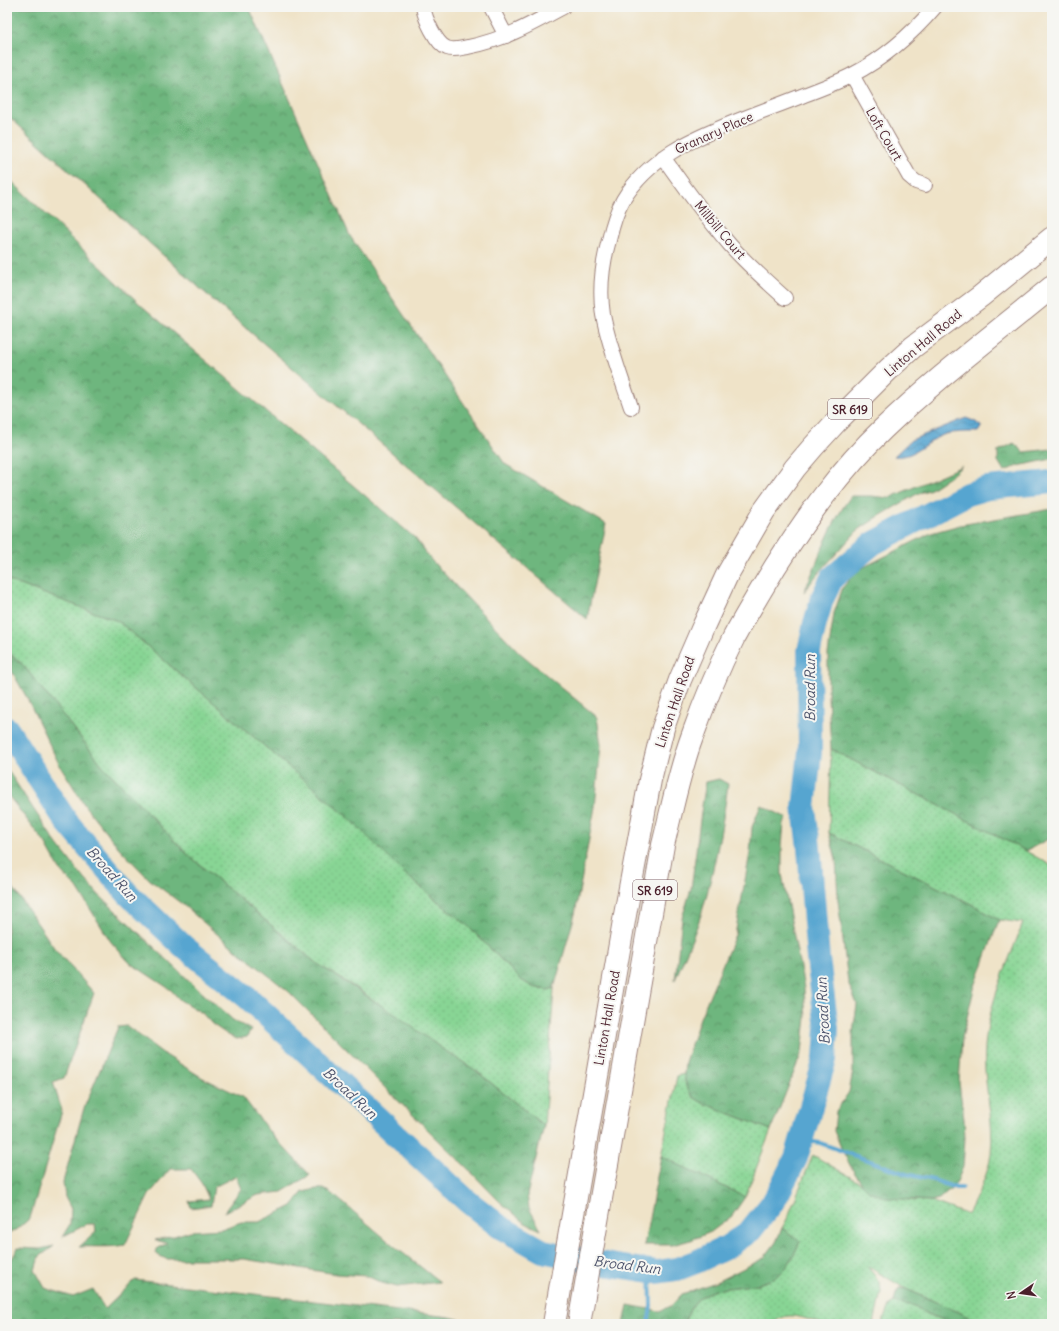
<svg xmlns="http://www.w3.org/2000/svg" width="1059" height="1331" font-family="Delius,sans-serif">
<defs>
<pattern id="grass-dots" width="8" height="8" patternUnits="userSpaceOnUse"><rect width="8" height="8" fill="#88d594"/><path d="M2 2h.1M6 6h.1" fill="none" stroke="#77b680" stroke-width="1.8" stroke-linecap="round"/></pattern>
<pattern id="forest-crowns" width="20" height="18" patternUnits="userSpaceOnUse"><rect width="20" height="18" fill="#6eb67e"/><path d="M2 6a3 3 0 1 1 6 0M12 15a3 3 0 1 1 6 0" fill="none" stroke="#5c9367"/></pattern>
<pattern id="water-waves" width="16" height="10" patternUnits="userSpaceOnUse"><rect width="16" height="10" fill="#56a5d0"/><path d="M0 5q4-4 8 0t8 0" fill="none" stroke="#4986a9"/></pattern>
</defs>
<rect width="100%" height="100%" fill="#f6f6f2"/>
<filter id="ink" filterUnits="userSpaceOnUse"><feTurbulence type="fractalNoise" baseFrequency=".025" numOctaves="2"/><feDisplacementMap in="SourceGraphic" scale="8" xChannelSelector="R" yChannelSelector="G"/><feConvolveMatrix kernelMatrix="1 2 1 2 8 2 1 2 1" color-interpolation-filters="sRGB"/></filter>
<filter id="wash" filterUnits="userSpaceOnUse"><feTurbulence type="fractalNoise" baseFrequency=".012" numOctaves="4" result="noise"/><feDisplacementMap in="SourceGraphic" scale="16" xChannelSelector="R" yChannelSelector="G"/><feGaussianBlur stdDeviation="0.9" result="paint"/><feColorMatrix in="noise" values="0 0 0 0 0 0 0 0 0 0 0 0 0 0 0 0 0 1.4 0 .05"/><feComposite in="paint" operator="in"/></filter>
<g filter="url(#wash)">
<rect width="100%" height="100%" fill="#efe3c8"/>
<g fill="url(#grass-dots)" stroke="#697a60">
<path d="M7,580L118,621L351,820L405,874L468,926L521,980L533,987L547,990L554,988L544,1126L475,1070L441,1048L359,990L316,963L187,854L103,766L23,665L11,655L7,648Z"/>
<path d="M831,749L1026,851L1052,866V1324H986L906,1289L867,1266L880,1282L881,1292L874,1324C859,1324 838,1326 824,1324C804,1320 790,1308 772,1324H684C701,1269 747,1300 781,1273C790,1265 795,1252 800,1241L782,1228L787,1219L813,1155L862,1184L869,1191L909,1200L931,1201L968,1215C976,1196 989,1175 991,1153C995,1118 982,1083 985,1047C988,1004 1008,963 1023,923L999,920L973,905L829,833Z"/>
<path d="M684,1074L686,1086L693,1097L703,1103L771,1130L745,1197L661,1156L677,1076Z"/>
<path d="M894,1302L915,1306L925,1313L954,1324H882L889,1305Z"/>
</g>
<g fill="url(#forest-crowns)" stroke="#5c6a54">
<path d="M7,7H249L350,236L505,464L606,524L587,619L215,302L7,115Z"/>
<path d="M7,177L142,306L415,538L431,560L520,653L597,717L601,745L595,807L575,914L554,988L547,990L533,987L521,980L468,926L405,874L351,820L118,621L7,580Z"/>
<path d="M1014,443L1024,452L1052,449V459L1018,466L1004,471L998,461V451Z"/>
<path d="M962,466L952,475L931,489L917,494L878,517L857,531L816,576L804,592C819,559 829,525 851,496H872L889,498Z"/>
<path d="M1052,509V837L1026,851L831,749L828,697V654L834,613L843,587L858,570L931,533L960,525Z"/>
<path d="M11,655L23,665L103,766L187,854L316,963L396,1015L441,1048L475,1070L544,1126L527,1195L529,1208L541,1230L525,1223L499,1201L468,1169L376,1079L288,991L224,940L182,904L150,880L119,848L85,806L58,762L27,698L10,668Z"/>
<path d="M7,769L54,840L78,871L98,894L197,988L233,1020L251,1030L247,1037L237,1039L228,1035L212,1024L202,1013L180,1000L171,990L130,963L120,952L111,942L77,888L60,870L45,843L7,794Z"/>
<path d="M719,779L728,784C723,824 715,865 704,905C697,930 685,955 675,980L682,918L691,889L701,812L706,782Z"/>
<path d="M761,805L787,818L784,823L782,846V874L804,988L806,1018L802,1052L771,1130L703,1103L693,1097L686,1086L684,1074L685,1062L700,1018L735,935L750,853L752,827Z"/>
<path d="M829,833L973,905L999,920L974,989L962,1038L959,1083L964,1119L965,1138L963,1167L956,1184L939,1199L931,1201L886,1198L869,1191L862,1184L852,1169L842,1150L834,1131L836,1111L849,1092L853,1071V1033L857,1004L848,982L838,900L836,859Z"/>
<path d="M7,879L55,949L94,993L64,1078L53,1082L62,1111L30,1218L19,1228L9,1233L7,1231Z"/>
<path d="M127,1026L164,1054L203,1078L243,1097L271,1134L310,1175L282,1192L258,1195L224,1212L241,1189L236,1176L214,1187L211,1205L191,1208L189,1201L209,1199L202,1184L191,1169H170L149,1195L125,1245C110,1248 95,1246 79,1247L96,1232L95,1224H87L62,1237L70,1224L71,1209L65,1197L63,1182L84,1108L118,1027Z"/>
<path d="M661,1156L745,1197L732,1216L711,1232L691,1240L672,1245H644Z"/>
<path d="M316,1189H324L335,1196L394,1246L440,1282L397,1287L382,1283L367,1276L336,1274L244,1259H166L156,1254L157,1249L167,1243L155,1240L174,1236L190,1231L221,1229L241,1222H259L292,1206L303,1192Z"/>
<path d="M782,1228L800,1241C795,1252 790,1265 781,1273C747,1300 701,1269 684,1324H624L628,1305L660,1311L671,1306L682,1294L716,1282L764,1258L776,1242Z"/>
<path d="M54,1246L39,1257L35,1270L45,1288L73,1297L93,1289L105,1309L135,1280L450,1317L465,1321L473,1324H7V1267L18,1248L40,1249Z"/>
<path d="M899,1288L906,1289L986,1324H954L925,1313L915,1306L894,1302L896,1293Z"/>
</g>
<path fill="url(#water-waves)" stroke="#50627e" d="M966,418L974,421L982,426L978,432C968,432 955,432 946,434C928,439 913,460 894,456L911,440Z"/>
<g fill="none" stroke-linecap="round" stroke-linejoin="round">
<g stroke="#56a5d0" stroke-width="4">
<path d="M801,1140L820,1143L906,1174L933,1180L956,1188H962"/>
<path d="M648,1324L651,1306L650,1270"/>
</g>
<path stroke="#56a5d0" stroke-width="24" d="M7,729L66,821L128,894L183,946L248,998L466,1200L500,1227L543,1251L610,1265L657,1272L677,1269L698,1261L727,1247L750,1231L774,1201L796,1158L825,1059L827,1028L818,959L809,848L804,808L810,752L809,651L815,623L822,599L832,578L872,544L967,494L988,488L1052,482"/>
</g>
</g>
<g filter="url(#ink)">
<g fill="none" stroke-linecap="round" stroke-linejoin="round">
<g stroke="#9c817a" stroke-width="16">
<g id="street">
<path d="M423,7C425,18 436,44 447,48C454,51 461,48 468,47C504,40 532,24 563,7"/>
<path d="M491,7L506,36"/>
<path d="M852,75L909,176L916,182L925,185"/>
<path d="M663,157C684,187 706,217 730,245C747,264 766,281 785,298"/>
<path d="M631,407C621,377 609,346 603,315C599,289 602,265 609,240C612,227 616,212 623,200C648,158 692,139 737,121C759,112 782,104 804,95C820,89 836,83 852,75C885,58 911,35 935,7"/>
</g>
</g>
<g stroke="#9c817a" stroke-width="24">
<g id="primary">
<path d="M554,1324L625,915L650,780L663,728L680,680L703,627L727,575L764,511L795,468L813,447L836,422L890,368L913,347L981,296L1052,238"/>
<path d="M579,1324L663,845C672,809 679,772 692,737C704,703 718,669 734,637C747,613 761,590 775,567C806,518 840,470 883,429C936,378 995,334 1052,287"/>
</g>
</g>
<use href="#street" stroke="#fff" stroke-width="14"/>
<use href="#primary" stroke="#fff" stroke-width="22"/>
</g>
</g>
<g text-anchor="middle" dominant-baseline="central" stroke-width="4" stroke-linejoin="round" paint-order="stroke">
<g fill="#f6f6f2" stroke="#7e6067" stroke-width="1">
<rect x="828" y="399" width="44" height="20" rx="3"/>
<rect x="633" y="880" width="44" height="20" rx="3"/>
</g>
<g font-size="12" font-weight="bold" fill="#4a1f2b">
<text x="850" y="409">SR 619</text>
<text x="655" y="890">SR 619</text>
</g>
<g font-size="13" fill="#4a1f2b" stroke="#f6f6f2">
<text transform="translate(714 133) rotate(-24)">Granary Place</text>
<text transform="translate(884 134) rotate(60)">Loft Court</text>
<text transform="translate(720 230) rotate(50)">Millbill Court</text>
<text transform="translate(923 343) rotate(-40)">Linton Hall Road</text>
<text transform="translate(675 702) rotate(-71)">Linton Hall Road</text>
<text transform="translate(607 1018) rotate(-80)">Linton Hall Road</text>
</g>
<g font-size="14" font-style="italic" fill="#4f556d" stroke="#f6f6f2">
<text transform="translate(810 688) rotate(-90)">Broad Run</text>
<text transform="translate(112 874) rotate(48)">Broad Run</text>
<text transform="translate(823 1011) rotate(-93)">Broad Run</text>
<text transform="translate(350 1093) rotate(43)">Broad Run</text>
<text transform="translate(627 1265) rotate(7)">Broad Run</text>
</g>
</g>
<rect width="1059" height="1331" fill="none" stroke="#f6f6f2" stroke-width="24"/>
<g transform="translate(1021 1293) rotate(257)" stroke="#f6f6f2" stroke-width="3" paint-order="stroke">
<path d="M0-3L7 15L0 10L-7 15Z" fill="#4a1f2b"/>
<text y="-6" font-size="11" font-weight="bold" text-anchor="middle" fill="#4a1f2b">N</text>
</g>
</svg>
